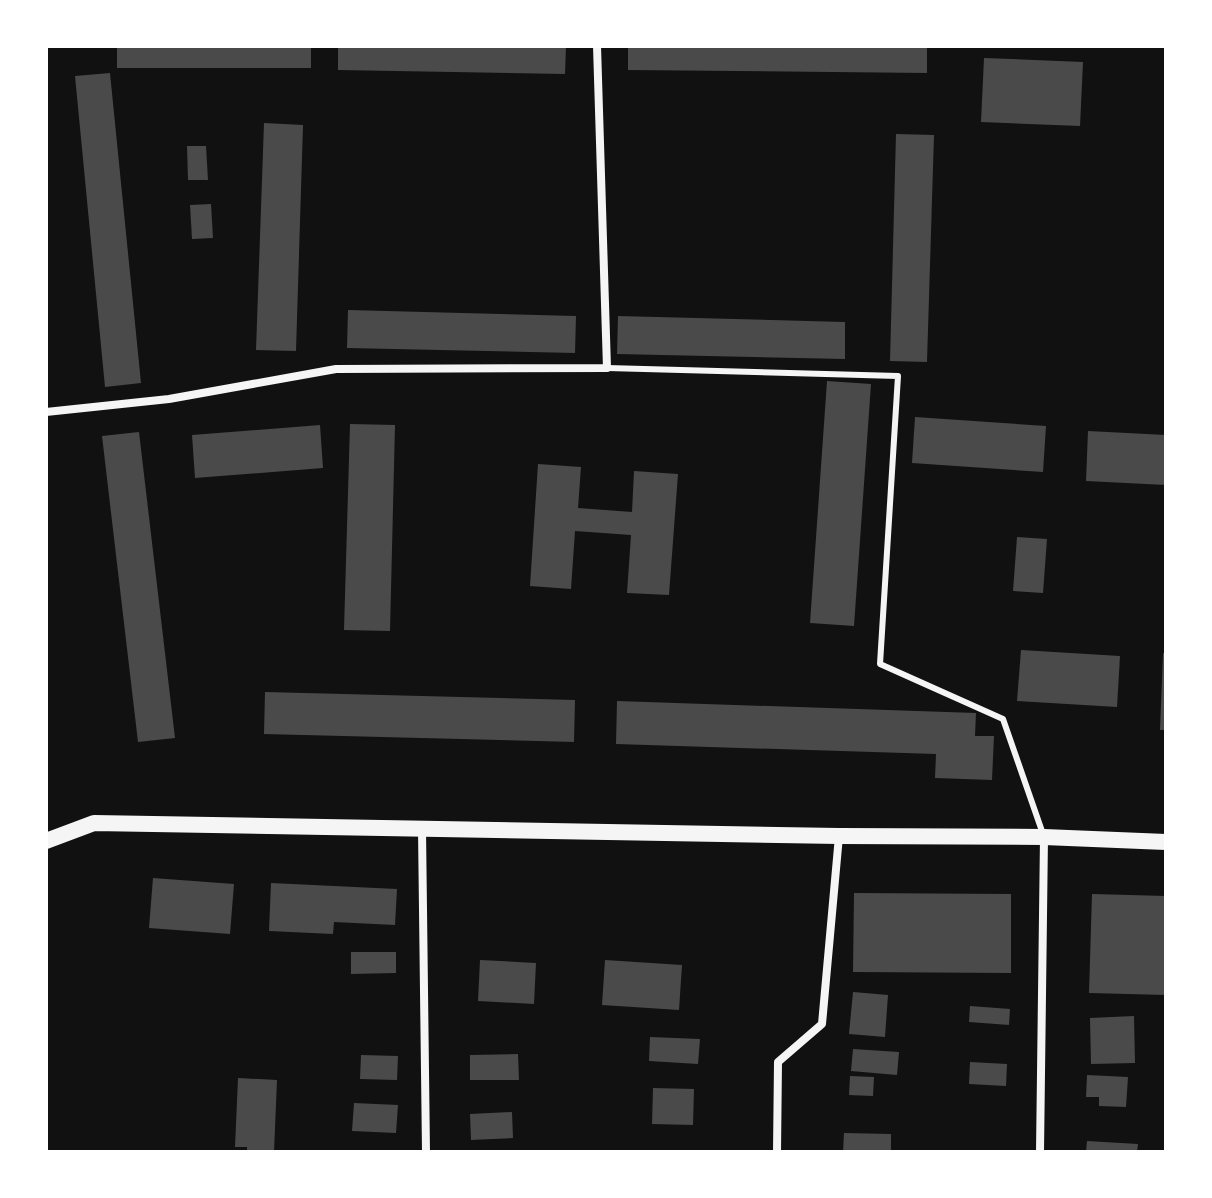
<svg xmlns="http://www.w3.org/2000/svg" width="1212" height="1198" font-family="'Fira Sans Condensed',sans-serif">
<rect width="100%" height="100%" fill="#111"/>
<g fill="#4a4a4a">
<rect x="117" y="46" width="194" height="22"/>
<path d="M338,46H566L565,74L338,70Z"/>
<path d="M628,46H927V73L628,70Z"/>
<path d="M984,58L1083,62L1080,126L981,122Z"/>
<path d="M110,73L141,383L105,387L75,76Z"/>
<path d="M264,123L303,125L296,351L256,350Z"/>
<path d="M896,134L934,135L927,362L890,361Z"/>
<path d="M187,146H206L208,180H188Z"/>
<path d="M211,204L213,238L192,239L190,205Z"/>
<path d="M348,310L576,316L575,353L347,348Z"/>
<path d="M618,316L845,322V359L617,354Z"/>
<path d="M827,381L871,384L854,626L810,623Z"/>
<path d="M915,417L1046,426L1043,472L912,463Z"/>
<path d="M350,424L395,425L390,631L344,630Z"/>
<path d="M320,425L323,468L195,478L192,435Z"/>
<path d="M1088,431L1166,435V485L1086,481Z"/>
<path d="M139,432L175,738L138,742L102,436Z"/>
<path d="M538,464L581,467L578,508L632,512L634,471L678,474L669,595L627,593L631,535L575,531L571,589L530,586Z"/>
<path d="M1017,537L1047,539L1043,593L1013,591Z"/>
<path d="M1021,650L1120,656L1117,707L1017,701Z"/>
<path d="M1163,653H1166V730H1160Z"/>
<path d="M265,692L575,700L574,742L264,734Z"/>
<path d="M617,701L976,713L975,736H994L992,780L935,778L936,754L616,744Z"/>
<path d="M153,878L234,884L230,934L149,928Z"/>
<path d="M271,883L397,889L395,925L334,922L333,934L269,931Z"/>
<path d="M854,893L1011,894V973L853,972Z"/>
<path d="M1092,894L1166,896V995L1089,993Z"/>
<path d="M351,952H396V973L351,974Z"/>
<path d="M480,960L536,963L534,1004L478,1001Z"/>
<path d="M605,960L682,965L679,1010L602,1005Z"/>
<path d="M853,992L888,995L885,1037L849,1034Z"/>
<path d="M970,1006L1010,1009L1009,1025L969,1022Z"/>
<path d="M1134,1016L1135,1063L1091,1064L1090,1018Z"/>
<path d="M650,1037L700,1039L698,1064L649,1061Z"/>
<path d="M853,1049L899,1052L897,1075L851,1071Z"/>
<path d="M518,1054L519,1080H470V1055Z"/>
<path d="M361,1055L398,1056L397,1080L360,1079Z"/>
<path d="M970,1062L1007,1064L1006,1086L969,1084Z"/>
<path d="M1087,1075L1128,1077L1126,1107L1099,1106V1097H1086Z"/>
<path d="M850,1076L874,1077L873,1096L849,1095Z"/>
<path d="M238,1078L277,1080L274,1152H247V1147H235Z"/>
<path d="M653,1088L694,1089L693,1125L652,1124Z"/>
<path d="M354,1103L398,1105L396,1133L352,1131Z"/>
<path d="M512,1112L513,1138L471,1140L470,1114Z"/>
<path d="M844,1133L891,1134V1152H843Z"/>
<path d="M1087,1141L1138,1144L1137,1152H1086Z"/>
</g>
<g fill="none" stroke-linecap="round" stroke-linejoin="round">
<path stroke="#f5f5f5" stroke-width="6" d="M607,368L898,376L880,664L1003,719L1043,834"/>
<g stroke="#f5f5f5" stroke-width="8">
<path d="M46,412L169,399L336,369L607,368L597,46"/>
<path d="M422,829L426,1152"/>
<path d="M777,1152L778,1062L822,1024L839,836"/>
<path d="M1040,1152L1044,837"/>
</g>
<path stroke="#f5f5f5" stroke-width="16" d="M46,841L94,823L839,836L1044,837L1166,842"/>
</g>
<rect width="1212" height="1198" fill="none" stroke="#ffffff" stroke-width="96"/>
</svg>
